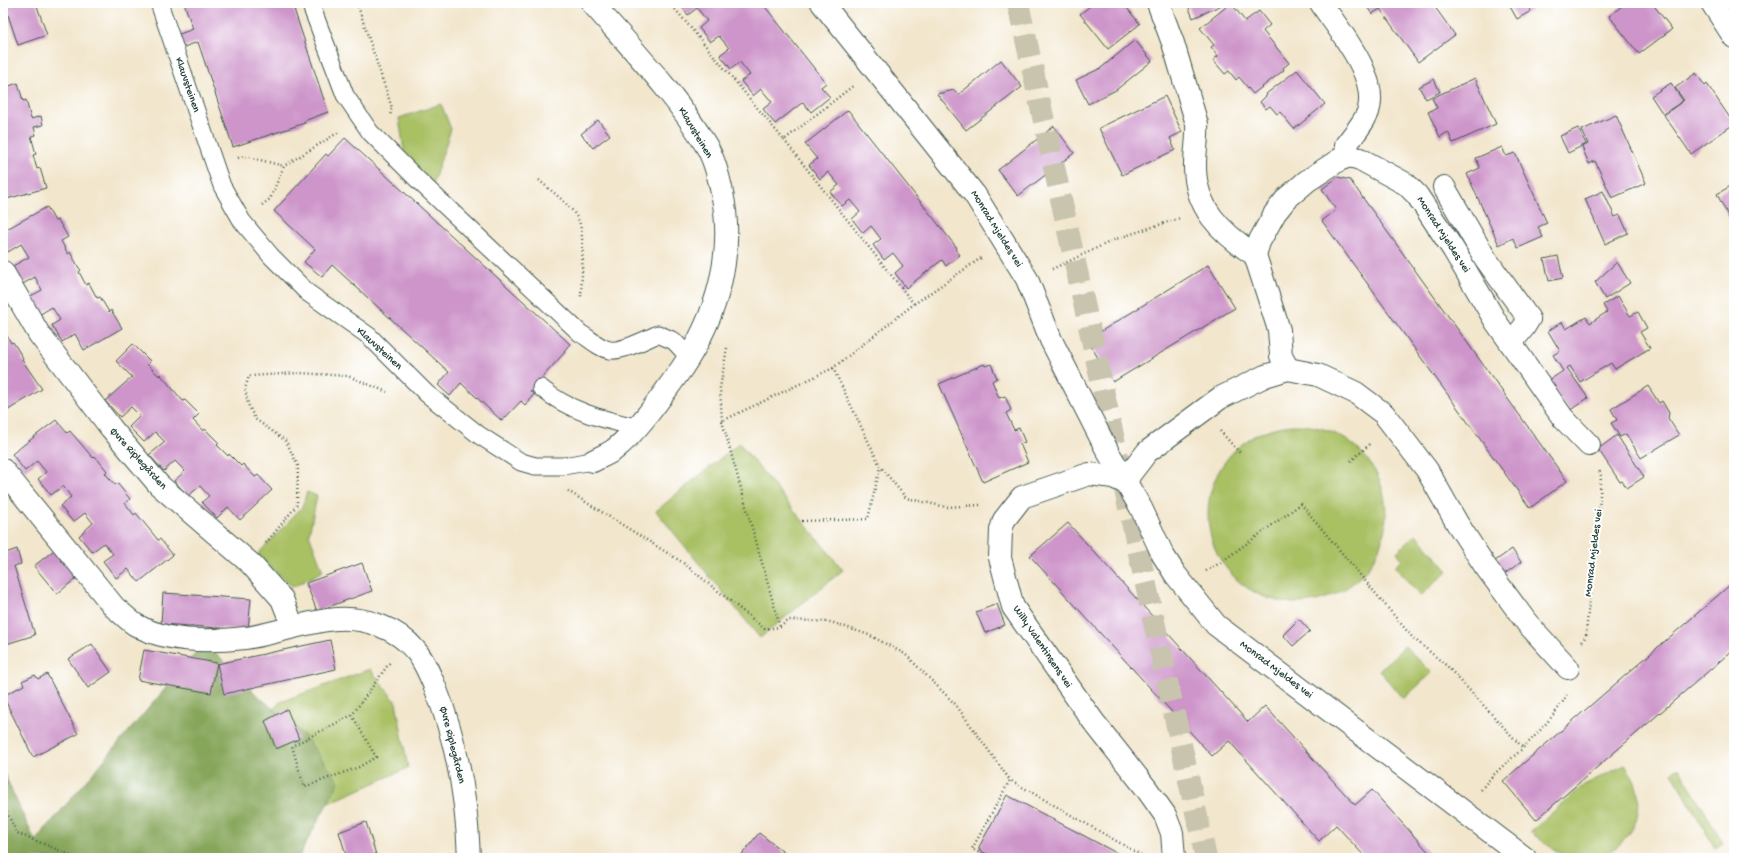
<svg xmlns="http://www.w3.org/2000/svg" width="1737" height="861" font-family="'Gochi Hand',sans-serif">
<rect width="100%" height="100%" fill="#fff"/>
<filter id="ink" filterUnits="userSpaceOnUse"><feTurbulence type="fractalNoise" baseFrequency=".025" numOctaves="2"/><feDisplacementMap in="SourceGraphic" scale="8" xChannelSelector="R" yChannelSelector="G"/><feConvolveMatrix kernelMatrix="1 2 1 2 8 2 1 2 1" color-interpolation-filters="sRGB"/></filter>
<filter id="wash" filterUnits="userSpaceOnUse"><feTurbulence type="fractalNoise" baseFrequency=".012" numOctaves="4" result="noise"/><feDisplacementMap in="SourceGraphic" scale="16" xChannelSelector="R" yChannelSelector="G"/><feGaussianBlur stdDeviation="0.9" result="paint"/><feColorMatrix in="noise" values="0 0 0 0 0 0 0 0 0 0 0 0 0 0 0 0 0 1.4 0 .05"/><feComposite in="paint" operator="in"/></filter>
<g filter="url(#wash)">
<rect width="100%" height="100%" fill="#f2e6cc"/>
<g fill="#a9c064" stroke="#647e4c">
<path d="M441,104L451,129L432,186L405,157L399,118Z"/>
<circle cx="1297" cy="514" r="89"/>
<path d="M739,443L843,570L760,638L656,511Z"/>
<path d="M307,492L317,496L309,534L323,571L293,587L257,555L302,507Z"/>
<path d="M1416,534L1448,571L1420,596L1395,566L1402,559L1397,552Z"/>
<path d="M1405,646L1432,673L1403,699L1379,670Z"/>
<path d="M370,669L396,702L408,768L295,818L262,722L280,702Z"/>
<path d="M1625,765C1657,806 1630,861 1575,858C1558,855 1543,841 1530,832L1584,785Z"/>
<path d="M1675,769H1680L1723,843L1715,848L1672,773Z"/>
</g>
<path fill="#86a65a" stroke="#527247" d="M205,642L257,695L303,734L339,782L298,858H3V771L35,841Z"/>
<g id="blocks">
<g fill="#cd95ca">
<path d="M4,3H36L47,35L18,45Z"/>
<path d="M184,3H292L328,112L304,121L305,123L233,147L198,42L181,48L177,35L193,29Z"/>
<path d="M679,3H762L826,83L821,87L830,97L811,112L803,102L775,124L763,109L772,102L761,89L753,96L741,81L750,75L740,62L731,69L720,55L729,48L719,36L710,42L699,28L707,21L697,8L688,15Z"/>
<path d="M1094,3H1123L1140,24L1108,49L1080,14Z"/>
<path d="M1187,3H1227L1193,18Z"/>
<path d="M1231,3L1245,21L1259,11L1270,25L1263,31L1289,63L1283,68L1284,70L1253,94L1239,77L1236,80L1229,71L1225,74L1213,60L1218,56L1211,47L1214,45L1200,28Z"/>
<path d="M1358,3H1432L1455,35L1418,62L1380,9L1372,14L1365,4L1361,7Z"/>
<path d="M1508,3H1527L1531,11L1517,19Z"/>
<path d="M1626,3H1652L1672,29L1639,54L1609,16Z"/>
<path d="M1135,40L1152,61L1116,90L1088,104L1076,80L1101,68Z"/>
<path d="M1001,60L1022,87L966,130L937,94L954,90L958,95Z"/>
<path d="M1297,70L1325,104L1294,129L1280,112L1277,114L1270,106L1266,109L1260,102L1267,95L1266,94Z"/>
<path d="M1696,73L1705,86L1707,84L1734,124L1691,154L1664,115L1684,100L1675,88Z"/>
<path d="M1475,78L1496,124L1453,143L1448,132L1440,137L1428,112L1437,108L1432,98Z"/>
<path d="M1434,79L1440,92L1426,99L1419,87Z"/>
<path d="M18,83L23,101L26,100L31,119L41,116L43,125L34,127L36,135L31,136L36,154L33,155L37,169L40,168L46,188L3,200V88Z"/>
<path d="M1671,83L1683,101L1663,114L1651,96Z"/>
<path d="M1165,96L1182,132L1170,138L1175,150L1122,175L1099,128Z"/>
<path d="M848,110L957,248L955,249L960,255L946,266L942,260L906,288L895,273L903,266L893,253L884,260L873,245L881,239L871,226L863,233L852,219L860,212L850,200L842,206L830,192L839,185L828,172L820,179L809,165L817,159L805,144Z"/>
<path d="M1616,115L1646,183L1612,198L1595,161L1589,164L1582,147L1588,144L1582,130Z"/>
<path d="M598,120L610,135L593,148L581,134Z"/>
<path d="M1054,126L1074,153L1018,196L998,170Z"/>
<path d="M1578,128L1586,144L1568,153L1560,136Z"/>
<path d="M345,138L570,344L564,351L565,352L530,391L534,394L525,405L521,401L502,421L461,383L450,396L438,385L449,372L332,265L322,277L304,262L315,249L274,211L326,154L328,156Z"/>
<path d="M1502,147L1506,156L1515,153L1547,223L1538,227L1543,237L1518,248L1513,238L1499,245L1467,174L1480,168L1476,158Z"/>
<path d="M1338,177L1350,180L1567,481L1530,508L1322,221L1336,210L1322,189Z"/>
<path d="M1734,184V228L1717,194Z"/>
<path d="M1603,191L1615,217L1620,215L1628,233L1605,244L1585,199Z"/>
<path d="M47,207L55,221L58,220L68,237L61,241L68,254L70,252L79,268L81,270L79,272L86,285L89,283L97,298L100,297L109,312L111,310L122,328L84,350L75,334L62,342L52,325L60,320L52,307L39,315L29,297L42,290L35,277L21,285L11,267L29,257L21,244L8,252L3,242V231Z"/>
<path d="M1558,256L1563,278L1549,281L1544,259Z"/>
<path d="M1617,262L1630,283L1605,299L1595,282Z"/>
<path d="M1208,265L1235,308L1113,382L1087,340Z"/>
<path d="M1618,296L1630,316L1638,312L1647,328L1640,332L1650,348L1615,369L1611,363L1580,382L1570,366L1567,368L1588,398L1569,411L1548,381L1563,371L1553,355L1560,351L1548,331L1562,322L1566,329L1586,317L1590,323L1607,312L1603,305Z"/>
<path d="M3,329L11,343L13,342L23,358L22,360L42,389L5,412L3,409Z"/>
<path d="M133,344L150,361L147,364L159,376L160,374L183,401L185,400L199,414L193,420L203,431L205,429L219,443L217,445L228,456L229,454L241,466L243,464L255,477L258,475L272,490L240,520L228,507L217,518L202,502L209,496L200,486L188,496L174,481L185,471L175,461L164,471L149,455L165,442L155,432L144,442L129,427L140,416L131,407L120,417L105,401L132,377L116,361Z"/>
<path d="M984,364L985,366L991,364L997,378L992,381L999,398L1005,396L1011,410L1006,413L1014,430L1019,428L1025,442L1020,444L1028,462L983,482L939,384Z"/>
<path d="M1648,386L1659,403L1662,401L1669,413L1668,418L1679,435L1641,458L1626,434L1620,437L1611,423L1617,420L1611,409Z"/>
<path d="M56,420L67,433L70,431L93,458L95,456L107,471L105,473L115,485L117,483L130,499L125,503L134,515L136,513L158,540L160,539L173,555L139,582L128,569L116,578L103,561L113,554L104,543L92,552L79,536L93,523L85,513L73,522L60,506L71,497L63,486L51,495L38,479L46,472L37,461L25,471L12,454Z"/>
<path d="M1617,435L1644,477L1627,488L1622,481L1620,482L1598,449Z"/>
<path d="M1068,523L1248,722L1265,706L1355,805L1372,790L1434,858H1366L1336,825L1319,841L1229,741L1212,756L1030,556Z"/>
<path d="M58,547L80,575L57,594L34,566Z"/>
<path d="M17,549L21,564L14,566L35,635L3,645V554Z"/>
<path d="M1512,549L1521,562L1500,577L1491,564Z"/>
<path d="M362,563L372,591L317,611L306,583Z"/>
<path d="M1730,585L1734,590V649L1536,820L1503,781Z"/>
<path d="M163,593L251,599L248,630L161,624Z"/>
<path d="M997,604L1005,625L985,633L976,612Z"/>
<path d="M1299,619L1310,631L1293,646L1283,635Z"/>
<path d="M330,640L336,669L224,694L217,664Z"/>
<path d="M92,644L111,672L88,688L68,659Z"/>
<path d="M144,650L217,663L211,693L138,680Z"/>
<path d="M47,674L78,734L33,757L3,696L24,685L22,681L35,675L38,679Z"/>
<path d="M287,709L299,739L276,749L265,721Z"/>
<path d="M1007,795L1126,858H995L979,850V847Z"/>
<path d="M366,822L377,858H347L339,832Z"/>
<path d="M759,833L791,858H739Z"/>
</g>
</g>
</g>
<g filter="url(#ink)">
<use href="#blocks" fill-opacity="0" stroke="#3f564b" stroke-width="1"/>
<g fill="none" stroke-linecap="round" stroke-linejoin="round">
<path stroke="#c8c4ae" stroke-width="22" stroke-dasharray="22 11" stroke-linecap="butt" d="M1018,3L1206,858"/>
<g stroke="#3f564b" stroke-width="19">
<g id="lane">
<path d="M159,3L222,186L242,221L271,256L308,293L369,336L427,394L479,435L521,462L535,466H563L593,461"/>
<path d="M310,3L345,95L370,132L418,180L580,333C589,338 600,349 610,350C622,352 647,339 658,334L674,341L689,357"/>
<path d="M541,388C569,411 601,419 636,427"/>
</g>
</g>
<g stroke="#3f564b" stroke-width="24">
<g id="street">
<path d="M592,3C632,49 676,94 707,147C715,161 719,178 722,193C735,254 717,316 682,368C664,393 639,430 615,449C609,454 600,457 593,461"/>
<path d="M822,3L975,195L1027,279L1051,340L1108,452L1141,508L1163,555L1175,574L1216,625L1525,858"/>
<path d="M1158,3L1173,43L1197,124C1198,138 1195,150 1195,164C1194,207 1221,233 1255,255"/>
<path d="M1321,3C1339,31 1380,77 1368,112C1364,123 1353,135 1346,145L1349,156"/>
<path d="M1444,187L1485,258L1529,319L1524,327L1511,343"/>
<path d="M3,272L39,334L111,428L159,485L251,564L282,599L293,627"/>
<path d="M1288,369L1281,356L1279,330L1255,255L1259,242L1275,213L1287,198L1307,181L1339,160L1349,156L1360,159L1406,184L1417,195L1453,249L1496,322L1563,418L1589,445"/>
<path d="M3,470L115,608C122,613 129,621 136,625C168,643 210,642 245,638C276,634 306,621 337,619C365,617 397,628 415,650C424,660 430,675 435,687C457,741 467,800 469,858"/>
<path d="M1126,483L1130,474L1147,452L1220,398L1265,376L1288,369L1318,375L1356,393L1384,414L1427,470L1457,523L1485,566L1527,623L1568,668"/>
<path d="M1126,483L1113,477L1089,474L1022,497L1004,520L1001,530L1000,558L1013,607L1093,721L1146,788L1165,815L1172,833L1174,858"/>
</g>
</g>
<g stroke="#3f564b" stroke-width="24">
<path id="secondary" d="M1712,3L1734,37"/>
</g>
<g stroke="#3f564b" stroke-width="2.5" stroke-dasharray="1 3" stroke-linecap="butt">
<path d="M357,3L392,108L390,116"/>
<path d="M670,3L784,140L854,85"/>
<path d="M784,140L914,304"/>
<path d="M238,158L244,156L284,166"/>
<path d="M539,180C552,192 570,204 578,219C586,235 581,280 581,299"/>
<path d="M262,205L270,199L284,166L339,132"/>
<path d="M1052,269L1116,239L1180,218"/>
<path d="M727,348L720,388L722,421L833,368L914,304L981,258"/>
<path d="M833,368L880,466L906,498L946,507L980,505"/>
<path d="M722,421L780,627"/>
<path d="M1220,431L1241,454"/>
<path d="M1351,461L1371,443"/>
<path d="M568,491L682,562L765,629L780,627L789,620L831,622L869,635L905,654L956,705L1010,780"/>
<path d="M802,521L868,519L880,467"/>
<path d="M3,525L10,521"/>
<path d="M266,543L297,505L298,466L286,441L255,419L248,404L245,389L249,376L300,373L348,376L387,392"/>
<path d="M1206,571L1220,563L1301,504L1412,637L1447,666L1523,748"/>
<path d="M1582,642L1586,636C1590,582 1599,530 1601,476L1599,470"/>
<path d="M352,715L376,757L359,767L304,787L292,746L352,715L390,662"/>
<path d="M3,766L5,782L3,788"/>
<path d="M1481,790C1494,772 1507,763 1523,748C1539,732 1556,714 1567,695"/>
<path d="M3,805L17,833L68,854L72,858"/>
<path d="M989,858L972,849L1010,780L1146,858"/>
</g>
<use href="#lane" stroke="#fff" stroke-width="17"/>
<use href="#street" stroke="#fff" stroke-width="22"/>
<use href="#secondary" stroke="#fff" stroke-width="22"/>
</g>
</g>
<g text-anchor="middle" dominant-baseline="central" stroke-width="4" stroke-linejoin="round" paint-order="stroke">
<g font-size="11" fill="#1f3d34" stroke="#fff">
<text transform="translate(187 85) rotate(71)">Klauvsteinen</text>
<text transform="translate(695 133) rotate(59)">Klauvsteinen</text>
<text transform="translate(996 229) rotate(58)">Monrad Mjeldes vei</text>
<text transform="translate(1443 235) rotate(57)">Monrad Mjeldes vei</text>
<text transform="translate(379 349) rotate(42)">Klauvsteinen</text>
<text transform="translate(138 459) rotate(48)">Øvre Riplegården</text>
<text transform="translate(1594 553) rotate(-83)">Monrad Mjeldes vei</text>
<text transform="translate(1042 647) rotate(56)">Willy Valentinsens vei</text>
<text transform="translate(1276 670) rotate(37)">Monrad Mjeldes vei</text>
<text transform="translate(452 745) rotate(76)">Øvre Riplegården</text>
</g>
</g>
<rect width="1737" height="861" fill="none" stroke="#fff" stroke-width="16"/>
</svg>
